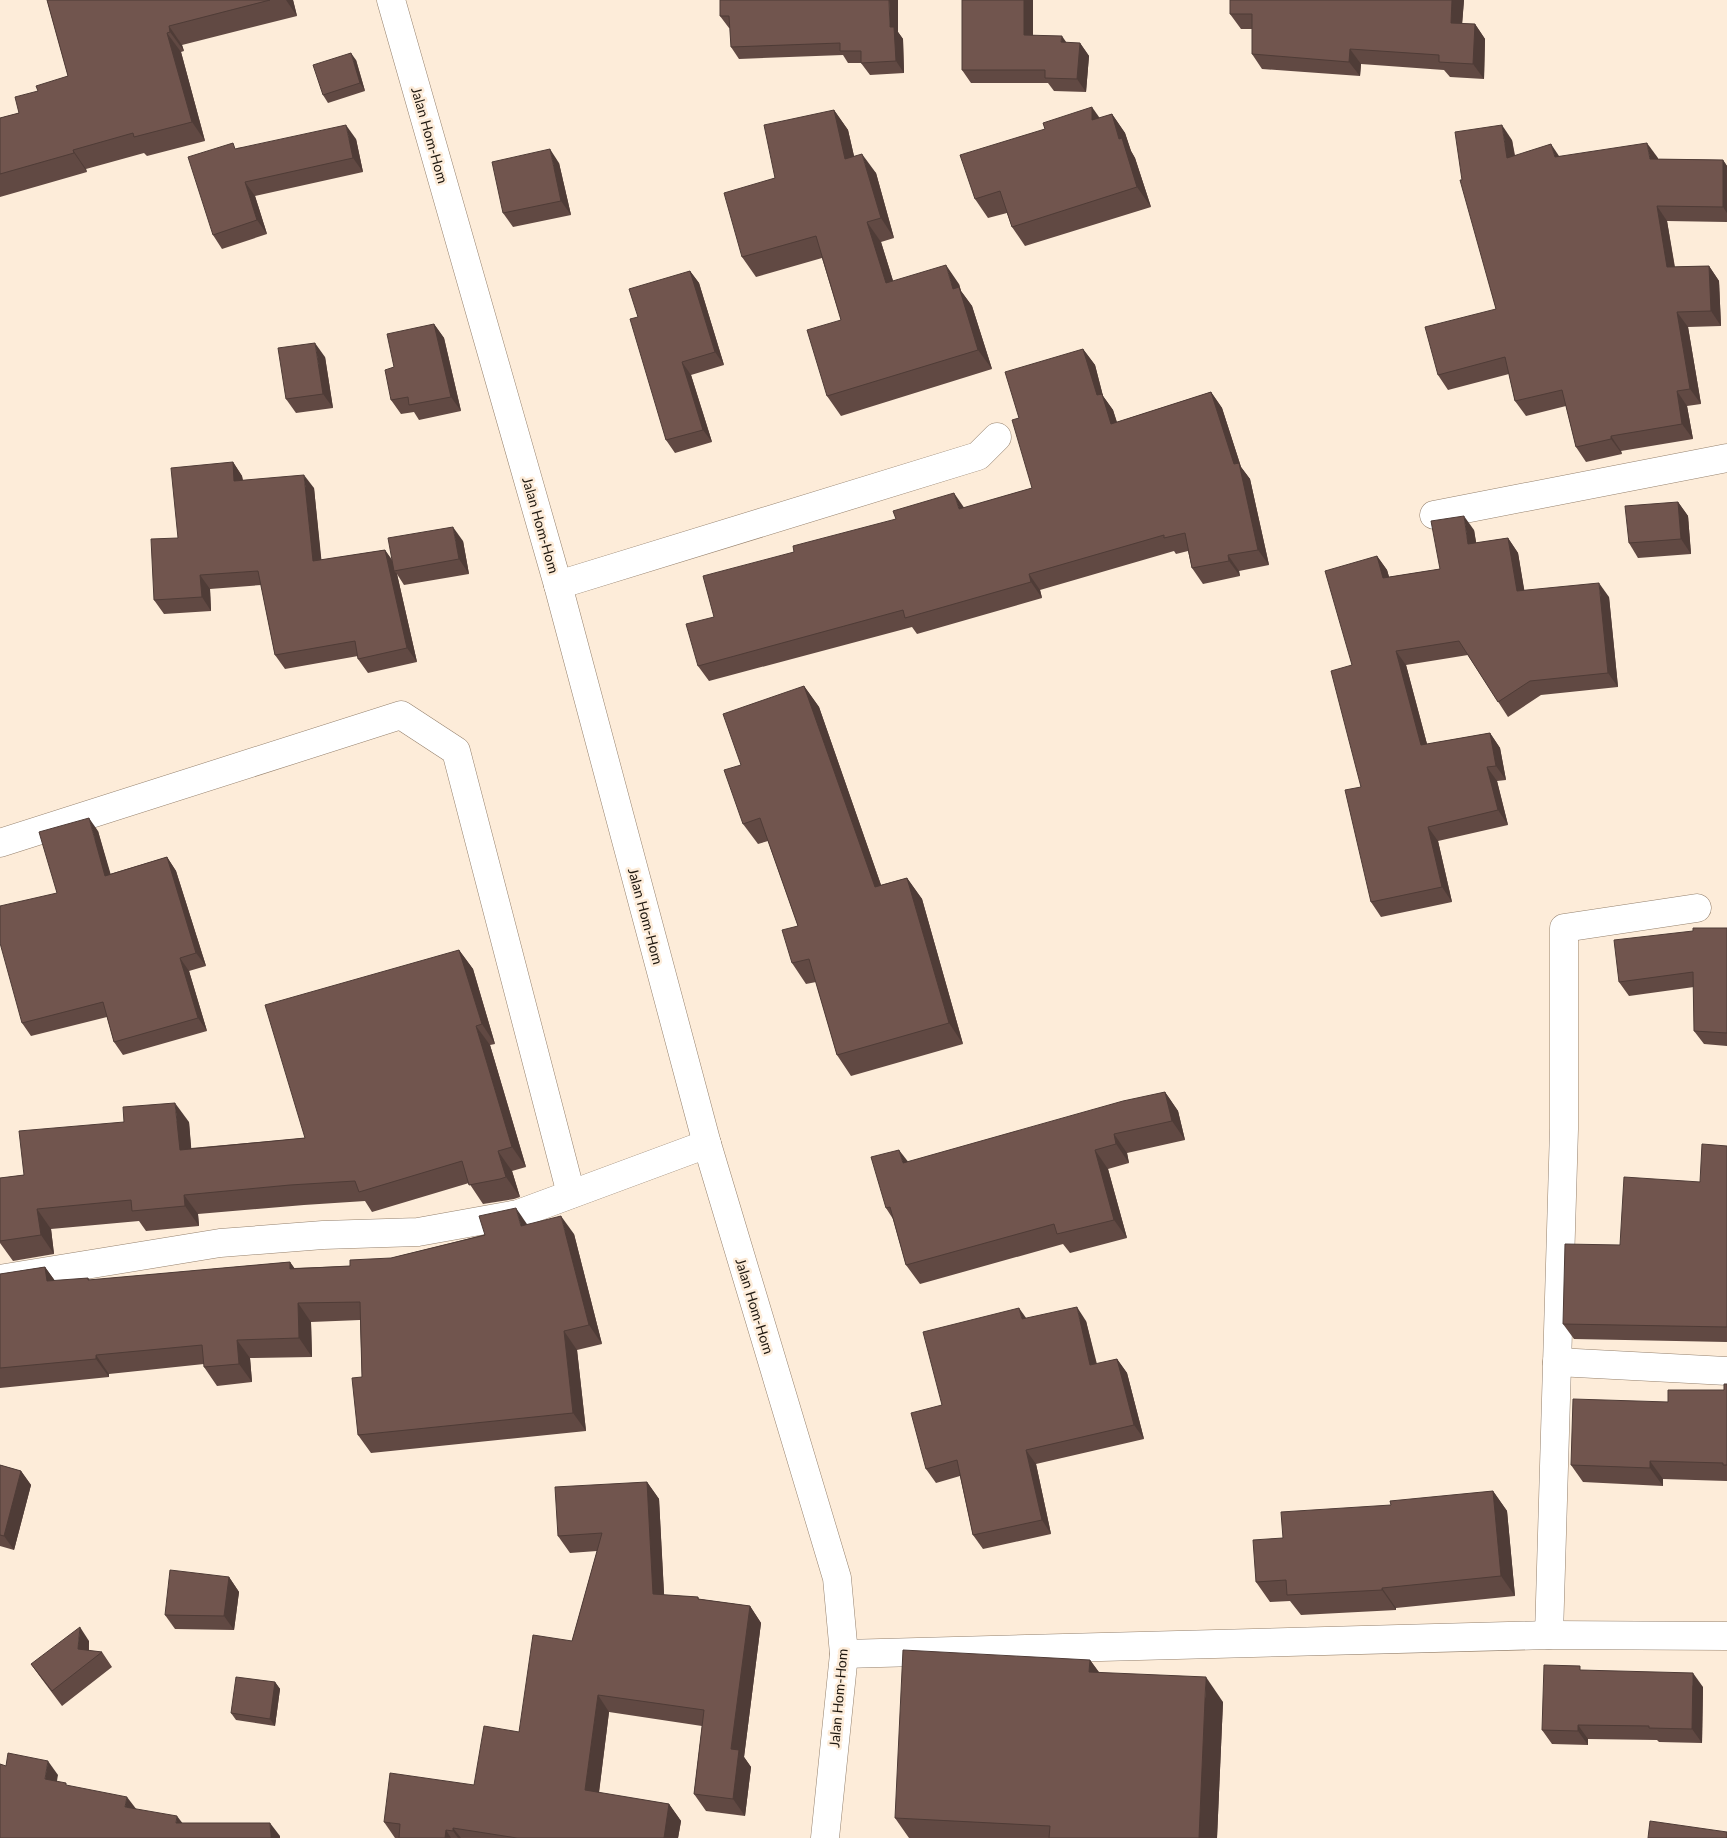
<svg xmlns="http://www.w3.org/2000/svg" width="1727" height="1838" font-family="Lato,sans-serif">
<rect width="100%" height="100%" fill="#fdecd9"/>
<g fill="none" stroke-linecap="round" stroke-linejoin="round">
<g stroke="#95816d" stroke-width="29">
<g id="street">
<path d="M1434,515L1727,458"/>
<path d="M558,585L978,456L997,437"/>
<path d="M0,843L401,715L456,751L571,1194"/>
<path d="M0,1279L220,1243L323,1235L418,1232L518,1214L707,1144"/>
<path d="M1557,1362L1727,1371"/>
<path d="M1549,1635L1564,1129V928L1697,908"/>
<path d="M844,1654L1549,1635L1727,1636"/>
</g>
</g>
<g stroke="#95816d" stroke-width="29">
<path id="highway" d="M391,0L558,585L707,1144L837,1578L844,1654L825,1838"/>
</g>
<use href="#street" stroke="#fff" stroke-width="28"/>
<use href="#highway" stroke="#fff" stroke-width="28"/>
</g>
<g fill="#614943">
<path d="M47,0H293L297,16L182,45L184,51L181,52L205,141L147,156L144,153L86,169L87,172L0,197V118L19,113L38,91L68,76Z"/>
<path d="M720,0L898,32L903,39L904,73L870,75L861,63H848L843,55L739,59L731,47L730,28H729L720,16Z"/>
<path d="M1230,0H1464L1462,24H1475L1485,39L1484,79L1450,77L1444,70L1361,64L1360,76L1262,69L1252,54V29H1241L1230,14Z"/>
<path d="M1033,35L1066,43H1080L1089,56L1086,92L1054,91L1048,83H971L962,70Z"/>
<path d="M356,60L365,91L328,103L323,95Z"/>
<path d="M834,110L848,130L854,156L876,173L894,238L881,242L893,281L959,284L961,291L972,306L992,369L841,416L827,396L841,320L822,258L756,277L742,257L775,178Z"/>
<path d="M1112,114L1125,133L1131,151L1135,158L1151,207L1025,246L1012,227L1007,213L988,218L975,199L1100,118Z"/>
<path d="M356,139L363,172L255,196L267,234L222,249L213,235L237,148Z"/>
<path d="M1512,140L1515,155L1658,158V159L1723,160L1727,166V222L1667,221L1675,267L1709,266L1719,281L1721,326L1688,327L1701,404L1687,406L1693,439L1621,451L1622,454L1586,462L1576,447L1566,406L1526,416L1515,401L1509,374L1448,390L1438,375L1496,309L1462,180Z"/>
<path d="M559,163L571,215L513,227L503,213Z"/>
<path d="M690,271L699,283L724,365L691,375L712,442L675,453L666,440L638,317Z"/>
<path d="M434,324L444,338L461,411L419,420L414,412L401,414L391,400L394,367Z"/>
<path d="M1083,349L1095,365L1103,396L1113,410L1117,422L1211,392L1222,408L1241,467L1250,479L1269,565L1239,571L1240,576L1203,584L1192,568L1188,551L1176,554L1174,551L1040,590L1042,598L917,634L912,627L709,681L698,666L714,617L964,508L1032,488L1019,418Z"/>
<path d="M325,357L333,408L296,413L286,399Z"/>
<path d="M233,462L242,476L243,480L314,488L321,560L385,550L393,561L463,541L469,574L404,585L397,574L417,662L368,673L358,659V656L285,669L275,655L261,585L210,589L211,611L164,614L154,600L178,538Z"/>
<path d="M1678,502L1688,516L1691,554L1638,558L1629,543Z"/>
<path d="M1474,530L1476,543L1508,538L1518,553L1524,590L1609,597L1618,687L1541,695L1508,717L1468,655L1406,665L1427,744L1490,733L1500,748L1506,780L1497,781L1508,825L1438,841L1452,902L1381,917L1371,902L1361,787L1352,665L1377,556L1387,570L1389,577L1440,569Z"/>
<path d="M804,686L819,707L881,885L907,878L922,899L963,1044L851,1076L837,1055L816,982L806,984L792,963L798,926L768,841L758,844L743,824L741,765Z"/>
<path d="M98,831L110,874L167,857L176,871L206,966L189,971L207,1031L123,1055L114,1042L107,1017L31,1036L22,1023Z"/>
<path d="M1727,928V1046L1704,1044L1694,1031V987L1629,996L1619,982Z"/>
<path d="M459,950L473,969L495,1044L490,1045L526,1167L512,1171L520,1197L514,1199L483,1204L469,1183L372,1212L365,1201L304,1205L198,1214L199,1226L146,1231L139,1221L51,1229L54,1254L13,1261L0,1243V1178L24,1175L124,1122H189L191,1148L305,1138Z"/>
<path d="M1165,1092L1178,1111L1185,1140L1127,1153L1129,1163L1108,1169L1127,1238L1070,1253L1063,1244L920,1284L906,1265L893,1219L886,1208L908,1162Z"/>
<path d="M1727,1146V1342L1574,1339L1563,1324L1700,1182Z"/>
<path d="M527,1224L574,1234L602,1344L577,1350L586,1431L371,1453L358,1435L362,1377L360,1320L311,1322L312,1357L250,1358L252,1382L217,1386L204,1367V1364L109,1374V1377L0,1388V1274L45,1267L55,1281L88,1278L90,1280L290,1262L294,1268L350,1266L391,1258Z"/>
<path d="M1026,1318L1086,1321L1097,1364L1117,1359L1127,1373L1144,1439L1036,1464L1051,1534L983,1549L973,1535L960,1476L936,1483L926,1469L942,1405Z"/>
<path d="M1727,1384V1481L1663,1479V1486L1583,1482L1571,1465L1668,1402L1724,1390Z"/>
<path d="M0,1465L21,1471L31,1485L14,1550L0,1546Z"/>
<path d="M647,1482L659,1499L664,1595L698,1597L699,1599L750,1606L761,1623L744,1757L751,1767L745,1816L706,1811L694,1794L702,1726L609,1712L599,1793L669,1804L681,1821L678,1838H395L384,1822L474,1785L519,1732L572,1641L597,1551L570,1553L558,1536Z"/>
<path d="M1493,1491L1507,1511L1515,1596L1396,1608V1610L1301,1615L1290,1601L1270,1602L1256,1582L1283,1538L1391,1505Z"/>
<path d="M229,1577L239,1592L234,1630L175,1629L165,1615Z"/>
<path d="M89,1641V1651L102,1652L112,1667L62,1706L41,1678L31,1664Z"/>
<path d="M1090,1660L1099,1672L1223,1702L1217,1838H909L895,1818Z"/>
<path d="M1582,1670L1703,1687L1702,1743L1659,1742L1657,1740L1588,1739V1745L1552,1744L1542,1730Z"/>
<path d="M275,1682L280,1689L275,1726L236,1720L231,1713Z"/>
</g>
<g fill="#4f3c37">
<path d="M286,0H293L297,16Z"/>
<path d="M889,0H898V32L903,39L904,73L896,61L890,27Z"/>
<path d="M1024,0H1033V48L1024,35Z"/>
<path d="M1452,0H1464L1461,38L1451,23Z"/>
<path d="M1475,24L1485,39L1484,79L1473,64Z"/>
<path d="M169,26L182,45L184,51L170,32Z"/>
<path d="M167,33L181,52L205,141L192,122Z"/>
<path d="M1062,36L1071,49L1061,42Z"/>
<path d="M1080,43L1089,56L1086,92L1077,79Z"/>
<path d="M1350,49L1361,64L1360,76L1349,62Z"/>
<path d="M351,53L356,60L365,91L360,83Z"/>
<path d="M1092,107L1106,127L1092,120Z"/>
<path d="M834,110L848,130L859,178L845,159Z"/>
<path d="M1112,114L1125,133L1131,151L1135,158L1151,207L1137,187L1119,139Z"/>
<path d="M346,125L356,139L363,172L353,158Z"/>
<path d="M1502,125L1512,140L1517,173L1507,158Z"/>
<path d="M1647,143L1658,158L1660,174L1650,159Z"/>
<path d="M1551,144L1561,159L1555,157Z"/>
<path d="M550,149L559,163L571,215L561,201Z"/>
<path d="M73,150L86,169L87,172L74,153Z"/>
<path d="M862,154L876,173L894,238L881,218Z"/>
<path d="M1723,160L1727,166V213L1723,207Z"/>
<path d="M245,182L255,196L267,234L257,220Z"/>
<path d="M1657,206L1667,221L1677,282L1667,267Z"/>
<path d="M867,222L881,242L900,303L886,283Z"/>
<path d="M946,265L959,284L961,291L972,306L992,369L978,350L953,289Z"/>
<path d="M1709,266L1719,281L1721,326L1711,311Z"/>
<path d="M690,271L699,283L724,365L715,352Z"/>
<path d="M1677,312L1688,327L1701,404L1690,389Z"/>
<path d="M434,324L444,338L461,411L451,397Z"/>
<path d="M315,343L325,357L333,408L323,394Z"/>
<path d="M1083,349L1095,365L1103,396L1113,410L1122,440L1111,424L1097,395Z"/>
<path d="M682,362L691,375L712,442L703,430Z"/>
<path d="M1677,391L1687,406L1693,439L1682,424Z"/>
<path d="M1211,392L1222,408L1241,467L1250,479L1269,565L1258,550L1234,464Z"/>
<path d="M1611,436L1621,451L1622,454L1611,439Z"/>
<path d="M233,462L242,476L244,494L234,481Z"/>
<path d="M304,475L314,488L323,575L313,561Z"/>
<path d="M954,493L965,509H959Z"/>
<path d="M1678,502L1688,516L1691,554L1681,539Z"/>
<path d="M1464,516L1474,530L1479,559L1468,544Z"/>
<path d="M453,527L463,541L469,574L459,559Z"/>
<path d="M1508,538L1518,553L1527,606L1517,591Z"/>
<path d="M385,550L394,564V571L397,574L417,662L407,648Z"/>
<path d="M1228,555L1239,571L1240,576L1229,561Z"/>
<path d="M1377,556L1387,570L1394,593L1383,578Z"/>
<path d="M1029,574L1040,590L1042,598L1031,582Z"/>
<path d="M200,575L210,589L211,611L202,597Z"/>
<path d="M1599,583L1609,597L1618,687L1608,673Z"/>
<path d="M1396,651L1406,665L1431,759L1421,745Z"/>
<path d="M804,686L819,707L889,908L875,887Z"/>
<path d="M1490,733L1500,748L1506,780L1496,766Z"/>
<path d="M1487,767L1497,781L1508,825L1498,810Z"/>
<path d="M89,818L98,831L115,889L105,876Z"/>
<path d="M1428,827L1438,841L1452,902L1442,887Z"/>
<path d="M167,857L176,871L206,966L196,953Z"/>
<path d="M907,878L922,899L963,1044L949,1023Z"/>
<path d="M459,950L473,969L495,1044L482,1024Z"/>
<path d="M180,958L189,971L207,1031L198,1018Z"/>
<path d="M476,1026L490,1045L526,1167L512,1147Z"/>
<path d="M1165,1092L1178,1111L1185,1140L1172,1121Z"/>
<path d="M175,1103L189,1122L193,1169L180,1150Z"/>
<path d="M1114,1134L1127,1153L1129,1163L1116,1144Z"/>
<path d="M899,1150L913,1168L903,1163Z"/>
<path d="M1095,1150L1108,1169L1127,1238L1114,1220Z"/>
<path d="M498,1151L512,1171L520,1197L506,1177Z"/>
<path d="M184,1195L198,1214L199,1226L185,1206Z"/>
<path d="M516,1208L529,1227L521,1226Z"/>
<path d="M37,1209L51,1229L54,1254L41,1235Z"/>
<path d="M561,1216L574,1234L602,1344L589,1325Z"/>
<path d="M290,1262L303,1280L290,1269Z"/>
<path d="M45,1267L58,1285L47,1281Z"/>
<path d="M298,1303L311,1322L312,1357L299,1338Z"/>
<path d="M1077,1307L1086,1321L1100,1379L1090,1365Z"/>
<path d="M1019,1308L1029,1322L1022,1319Z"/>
<path d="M564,1331L577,1350L586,1431L573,1413Z"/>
<path d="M237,1340L250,1358L252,1382L239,1364Z"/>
<path d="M96,1355L109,1374V1377L96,1359Z"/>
<path d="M1117,1359L1127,1373L1144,1439L1134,1425Z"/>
<path d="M1026,1450L1036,1464L1051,1534L1042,1520Z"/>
<path d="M1650,1461L1663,1479V1486L1650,1468Z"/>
<path d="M21,1471L31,1485L14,1550L4,1536Z"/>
<path d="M647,1482L659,1499L665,1611L653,1594Z"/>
<path d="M1493,1491L1507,1511L1515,1596L1501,1576Z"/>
<path d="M229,1577L239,1592L234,1630L224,1616Z"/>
<path d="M1382,1588L1396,1608V1610L1382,1590Z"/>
<path d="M750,1606L761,1623L744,1757L751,1767L745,1816L733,1799L731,1749Z"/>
<path d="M80,1627L89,1641L88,1663L78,1649Z"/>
<path d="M1090,1660L1107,1684L1089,1672Z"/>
<path d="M1693,1673L1703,1687L1702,1743L1692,1729Z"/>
<path d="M1206,1677L1223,1702L1217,1838H1199Z"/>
<path d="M275,1682L280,1689L275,1726L270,1719Z"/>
<path d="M598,1695L609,1712L597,1807L585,1790Z"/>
<path d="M1578,1725L1588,1739V1745L1578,1731Z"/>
<path d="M48,1761L58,1775L55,1792L45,1779Z"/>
<path d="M127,1797L137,1810L125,1807Z"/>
<path d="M669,1804L681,1821L678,1838H664Z"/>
<path d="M177,1816L187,1829L176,1823Z"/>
<path d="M270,1823L280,1836V1838H271Z"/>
<path d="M453,1828L461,1838H458L453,1831Z"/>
<path d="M446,1830L451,1838H445Z"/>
</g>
<g fill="#71554e" stroke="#4f3c37">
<path d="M47,0H270L169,26L170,32L167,33L192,122L134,137L133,133L73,150L74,153L0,174V118L19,113L15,97L38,91L36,86L68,76Z"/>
<path d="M720,0H889L890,27H894L896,61L861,63V51H840V43L731,47L729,16H720Z"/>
<path d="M962,0H1024V35L1062,36L1061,42L1080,43L1077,79L1045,78V70H962Z"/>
<path d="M1230,0H1452L1451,23L1475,24L1473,64L1439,62V55L1350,49L1349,62L1252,54V14H1230Z"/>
<path d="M351,53L360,83L323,95L313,65Z"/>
<path d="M1092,107V120L1112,114L1119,139L1122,138L1137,187L1012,227L1000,191L975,199L960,155L1045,129L1043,123Z"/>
<path d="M834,110L845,159L862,154L881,218L867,222L886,283L946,265L953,289L959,287L978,350L827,396L807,330L841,320L816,236L742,257L724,193L775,178L764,125Z"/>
<path d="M346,125L353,158L245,182L257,220L213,235L188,157L233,143L235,149Z"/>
<path d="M1502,125L1507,158L1551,144L1555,157L1647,143L1650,159L1723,160V207L1657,206L1667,267L1709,266L1711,311L1677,312L1690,389L1677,391L1682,424L1611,436V439L1576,447L1562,390L1515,401L1505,357L1438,375L1425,327L1496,309L1460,180H1462L1455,132Z"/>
<path d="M550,149L561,201L503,213L492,162Z"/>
<path d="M690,271L715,352L682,362L703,430L666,440L630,319L638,317L629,289Z"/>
<path d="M434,324L451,397L409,405L408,397L391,400L385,370L394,367L387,334Z"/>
<path d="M315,343L323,394L286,399L278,348Z"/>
<path d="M1083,349L1097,395L1102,394L1111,424L1211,392L1234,464L1239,463L1258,550L1228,555L1229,561L1192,568L1185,533L1164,538V535L1029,574L1031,582L905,618L903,610L698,666L686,624L714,617L703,576L794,552L793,546L896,519L893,511L954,493L959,509L1032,488L1012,420L1019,418L1005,372Z"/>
<path d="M233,462L234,481L304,475L313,561L385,550L407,648L358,659L355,641L275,655L258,571L200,575L202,597L154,600L151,539L178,538L171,468Z"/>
<path d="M1678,502L1681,539L1629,543L1625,506Z"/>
<path d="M1464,516L1468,544L1508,538L1517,591L1599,583L1608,673L1530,681L1498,702L1459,641L1396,651L1421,745L1490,733L1496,766L1487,767L1498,810L1428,827L1442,887L1371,902L1345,790L1361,787L1331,671L1352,665L1325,571L1377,556L1383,578L1440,569L1431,521Z"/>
<path d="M453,527L459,559L394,571L388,538Z"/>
<path d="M804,686L875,887L907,878L949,1023L837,1055L809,959L792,963L782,930L798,926L760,818L743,824L724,770L741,765L723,714Z"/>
<path d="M89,818L105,876L167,857L196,953L180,958L198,1018L114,1042L103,1002L22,1023L0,943V906L57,893L39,832Z"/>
<path d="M1693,928H1727V1033L1694,1031L1693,972L1619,982L1614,940L1693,931Z"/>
<path d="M459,950L482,1024L476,1026L512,1147L498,1151L506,1177L500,1179L469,1185L462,1161L359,1192L355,1181L290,1185L184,1195L185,1206L132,1211L131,1200L37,1209L41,1235L0,1241V1178L24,1175L19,1131L124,1122L123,1107L175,1103L180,1150L305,1138L265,1005Z"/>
<path d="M1165,1092L1172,1121L1114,1134L1116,1144L1095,1150L1114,1220L1057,1234L1054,1224L906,1265L890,1207L886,1208L871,1157L899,1150L903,1163L1123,1101Z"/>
<path d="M1702,1144L1727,1146V1327L1563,1324L1565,1244L1620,1245L1624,1177L1700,1182Z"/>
<path d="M516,1208L521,1226L561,1216L589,1325L564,1331L573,1413L358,1435L352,1378L362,1377L360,1302L298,1303L299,1338L237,1340L239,1364L204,1367L202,1345L96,1355V1359L0,1368V1274L45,1267L47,1281L88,1278V1280L290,1262V1269L350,1266V1260L391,1258L485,1235L479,1216Z"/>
<path d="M1077,1307L1090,1365L1117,1359L1134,1425L1026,1450L1042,1520L973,1535L957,1460L926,1469L911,1413L942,1405L923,1332L1019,1308L1022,1319Z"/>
<path d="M1724,1384H1727V1465H1723V1463L1650,1461V1468L1571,1465L1573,1399L1668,1402V1390H1724Z"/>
<path d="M0,1465L21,1471L4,1536L0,1535Z"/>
<path d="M647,1482L653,1594L698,1597V1599L750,1606L731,1749L739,1750L733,1799L694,1794L704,1710L598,1695L585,1790L669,1804L664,1838H517L453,1828V1831L446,1830L445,1838H399L400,1824L384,1822L390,1773L474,1785L484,1726L519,1732L533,1635L572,1641L602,1533L558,1536L555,1487Z"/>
<path d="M1493,1491L1501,1576L1382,1588V1590L1287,1595L1286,1580L1256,1582L1253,1540L1283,1538L1281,1512L1391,1505L1390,1501Z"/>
<path d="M170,1570L229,1577L224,1616L165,1615Z"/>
<path d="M80,1627L78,1649L102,1652L52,1691L31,1664Z"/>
<path d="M903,1650L1090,1660L1089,1672L1206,1677L1199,1838H1049L1050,1826L895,1818Z"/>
<path d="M1544,1665L1580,1666V1670L1693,1673L1692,1729L1649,1728V1726L1578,1725V1731L1542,1730Z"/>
<path d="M236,1677L275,1682L270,1719L231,1713Z"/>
<path d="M8,1753L48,1761L45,1779L66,1783V1785L127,1797L125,1807L177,1816L176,1823H270L271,1838H0V1764L6,1766Z"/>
<path d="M1650,1821L1727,1832V1838H1648Z"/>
</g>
<g text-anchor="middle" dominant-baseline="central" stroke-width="5" stroke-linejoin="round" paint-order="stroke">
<g font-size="14" fill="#1d160e" stroke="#fdecd9">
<text transform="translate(430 135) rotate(74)">Jalan Hom-Hom</text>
<text transform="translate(541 525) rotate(74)">Jalan Hom-Hom</text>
<text transform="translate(646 916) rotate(75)">Jalan Hom-Hom</text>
<text transform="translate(755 1306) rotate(73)">Jalan Hom-Hom</text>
<text transform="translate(838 1698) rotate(-85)">Jalan Hom-Hom</text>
</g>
</g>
</svg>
